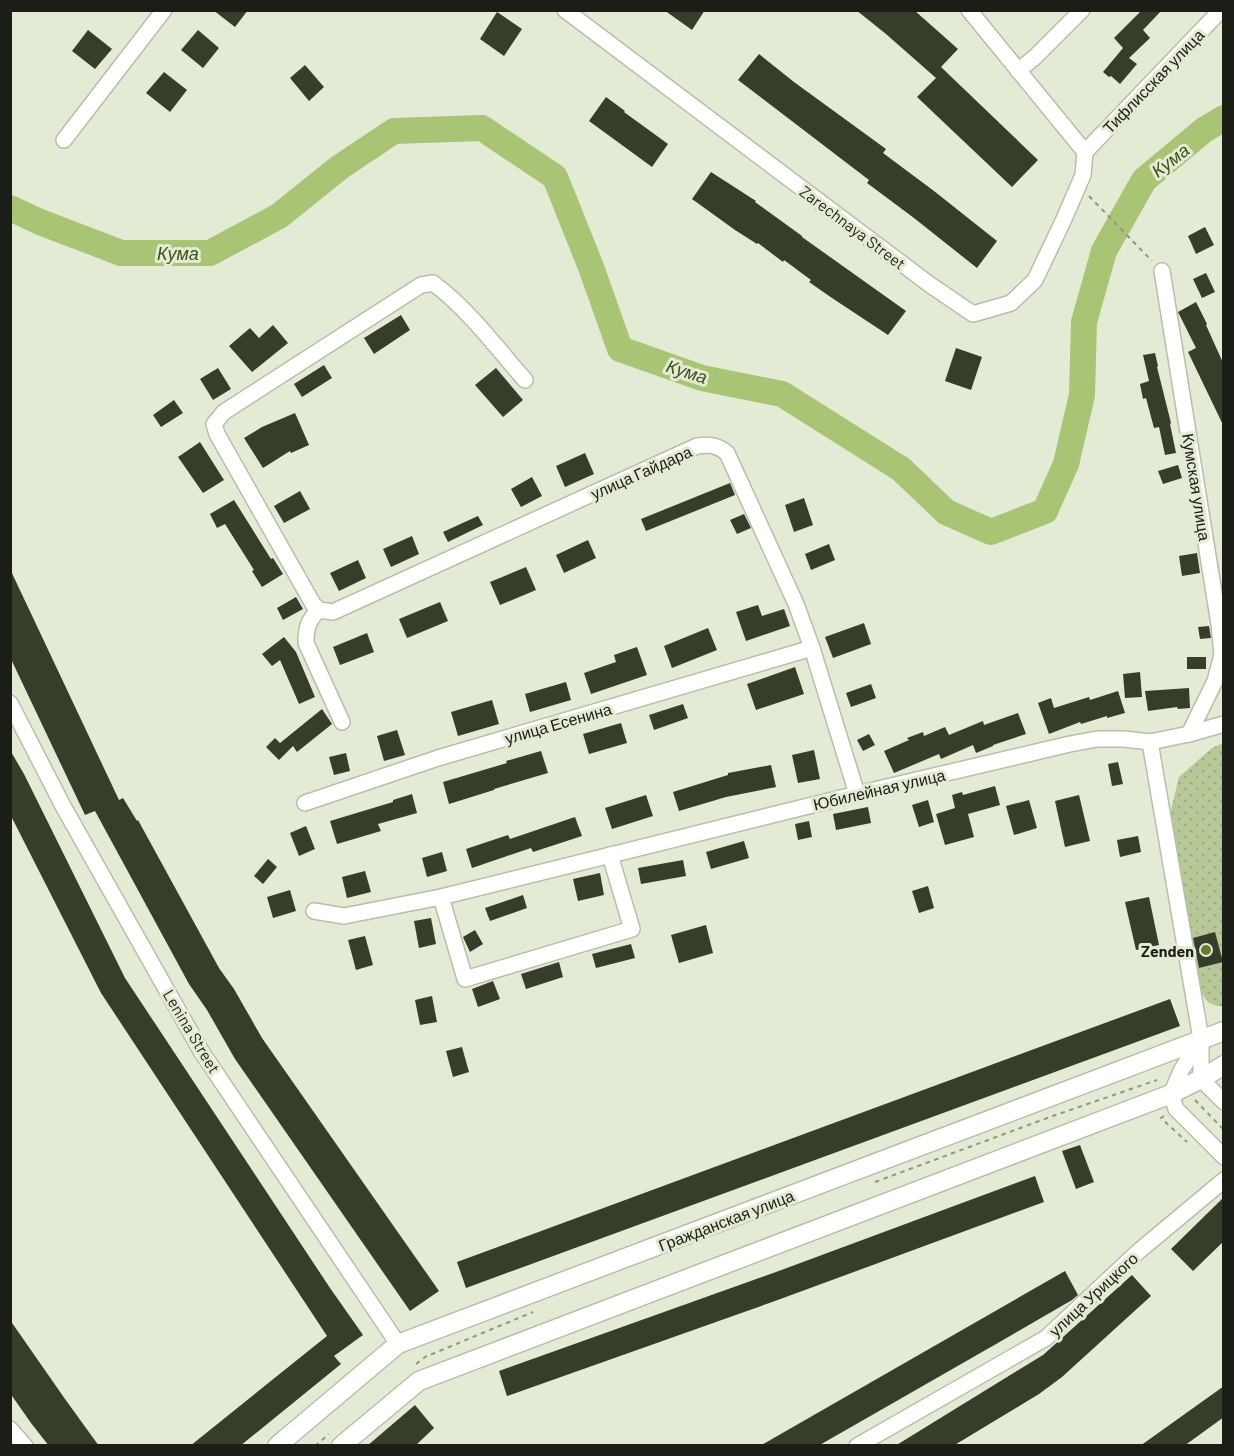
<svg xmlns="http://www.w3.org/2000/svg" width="1234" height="1456" font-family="Barlow,sans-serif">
<defs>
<pattern id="grass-dots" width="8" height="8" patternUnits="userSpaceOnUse" patternTransform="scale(1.5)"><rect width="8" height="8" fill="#b7c897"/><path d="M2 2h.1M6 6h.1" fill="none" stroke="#9dab81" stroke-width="1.8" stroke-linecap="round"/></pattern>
</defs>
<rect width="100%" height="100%" fill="#e3ebd5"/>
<path fill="url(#grass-dots)" d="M1223,743V1006C1204,1007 1203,994 1197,979L1170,814L1179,777L1212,748Z"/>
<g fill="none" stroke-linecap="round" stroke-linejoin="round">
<path stroke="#aac475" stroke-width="26" d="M10,208L40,222L121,253H210L279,216L340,167L394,131L482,128L555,177L591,267L620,349L702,378L782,394L901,469L946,512L991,532L1045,511L1066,464L1082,395L1084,322L1104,251L1144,180L1204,130L1224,118"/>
</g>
<g fill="#373d2b">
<path d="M213,10H248L235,27Z"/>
<path d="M664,10H705L692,30Z"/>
<path d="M856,10H914L958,49L941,67L1038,160L1012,187L917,97L936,78L886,34Z"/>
<path d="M1142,10H1162L1143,30L1150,38L1129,58L1137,64L1120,84L1111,76L1109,77L1103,72L1123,48L1114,38Z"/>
<path d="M497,12L522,29L504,56L480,39Z"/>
<path d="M88,30L112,49L95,69L72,51Z"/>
<path d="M198,30L219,48L203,68L181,50Z"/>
<path d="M759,54L794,82L886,149L883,153L934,191L997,241L977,268L914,218L867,183L869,180L738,80Z"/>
<path d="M305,65L324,87L309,101L290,78Z"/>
<path d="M164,72L187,90L170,112L146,93Z"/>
<path d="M606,97L625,111L624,112L668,144L652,167L589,121Z"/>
<path d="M711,172L756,201L755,202L802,236V237L906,311L888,335L832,298L809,282L811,280L784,260L783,262L758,243L757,244L735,230L692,199Z"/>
<path d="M1205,227L1214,245L1196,254L1188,236Z"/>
<path d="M1206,273L1215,292L1202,298L1193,279Z"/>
<path d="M1196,302L1207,324L1206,325L1224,365V427L1188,352L1196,348L1178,312Z"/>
<path d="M401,315L410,330L374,354L364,338Z"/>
<path d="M273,325L288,343L252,372L229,346L250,328L259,338Z"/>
<path d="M956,348L982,357L971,390L945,381Z"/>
<path d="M1155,353L1158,366L1157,367L1171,423L1170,424L1176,453L1165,455L1159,427L1154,428L1146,398L1143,399L1140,384L1149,381L1143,355Z"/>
<path d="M324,365L332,378L302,397L294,384Z"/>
<path d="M218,368L231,389L213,400L200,379Z"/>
<path d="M496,368L523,400L503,417L475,385Z"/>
<path d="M174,400L183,413L161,427L153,415Z"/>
<path d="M295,413L309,445L291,453L290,451L263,468L244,438L262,427Z"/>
<path d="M200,442L224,480L203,493L178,457Z"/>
<path d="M585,453L594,474L565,487L556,466Z"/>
<path d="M1178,465L1182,478L1163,484L1158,471Z"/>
<path d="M532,477L542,496L521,507L511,489Z"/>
<path d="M730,483L735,495L646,531L641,519Z"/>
<path d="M300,491L310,509L284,523L274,506Z"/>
<path d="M804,498L813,525L794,532L785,505Z"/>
<path d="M234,500L271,559L273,558L283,574L262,587L252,571L254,570L225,524L217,528L210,514Z"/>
<path d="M744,514L751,528L737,534L730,520Z"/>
<path d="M478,516L483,525L448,542L443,532Z"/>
<path d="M412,536L419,554L391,567L383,549Z"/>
<path d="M588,540L596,558L564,573L556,555Z"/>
<path d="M829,544L835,560L811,570L805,554Z"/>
<path d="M1197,553L1200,573L1182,576L1179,556Z"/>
<path d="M358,560L366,578L339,591L330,573Z"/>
<path d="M526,567L536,590L500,605L490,582Z"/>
<path d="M10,569L119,800L123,798L137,821L138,820L219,968L234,989L262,1038L439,1291L410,1311L235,1059L207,1010L189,984L95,811L85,815L10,657Z"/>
<path d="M296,597L303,609L283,620L277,608Z"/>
<path d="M440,602L448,621L407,638L399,619Z"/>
<path d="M758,605L762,616L784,609L790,626L746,641L736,612Z"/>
<path d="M864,623L871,644L833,658L825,637Z"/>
<path d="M1209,626L1211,638L1200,639L1198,627Z"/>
<path d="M708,628L717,650L672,668L664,646Z"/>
<path d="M367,633L374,652L340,665L333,647Z"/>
<path d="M284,637L296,652L315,697L299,704L280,660L272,666L262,654Z"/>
<path d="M637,647L647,675L591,694L584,673L616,662L614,655Z"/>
<rect x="1187" y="657" width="19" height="12"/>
<path d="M795,667L804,694L756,710L747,684Z"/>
<path d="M1140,672L1142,697L1125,698L1123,674Z"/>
<path d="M566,682L571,700L530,712L525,694Z"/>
<path d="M871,684L876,698L851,707L846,693Z"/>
<path d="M1189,688L1190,708L1178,709L1177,707L1148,711L1145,691Z"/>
<path d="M1118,691L1125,713L1107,718V716L1081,724L1080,722L1049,734L1038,703L1051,698L1054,708L1089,697L1090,700Z"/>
<path d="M492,700L499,724L458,736L451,712Z"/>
<path d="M683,704L688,718L654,730L649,715Z"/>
<path d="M322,709L332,724L297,752L293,746L279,760L266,747L275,738L280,743Z"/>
<path d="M1018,713L1026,734L993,745V746L976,753L973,745L941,759L939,754L894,773L884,751L909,740L907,738L923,732L924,736L945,727L949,735L983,721L984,725Z"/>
<path d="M621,723L627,743L589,754L583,734Z"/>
<path d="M397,730L405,755L384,761L377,736Z"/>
<path d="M869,734L875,745L863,751L857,740Z"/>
<path d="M10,750L24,774L125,978L330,1288L363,1335L334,1356L341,1364L240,1446H190L327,1336L101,993L10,814Z"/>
<path d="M814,750L820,779L798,783L792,755Z"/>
<path d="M541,751L548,773L494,789V790L449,804L443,782L507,763L506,761Z"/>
<path d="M346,753L350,771L334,775L329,757Z"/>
<path d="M1118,762L1123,784L1112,786L1108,764Z"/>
<path d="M771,765L776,787L726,797L679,811L673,792L728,775V773Z"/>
<path d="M995,786L1000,805L968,814L974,837L945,845L936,814L955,808L952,795L962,792L963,795Z"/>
<path d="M412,794L417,813L378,824L381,831L337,844L330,821L393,802V800Z"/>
<path d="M646,795L653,816L612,829L605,808Z"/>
<path d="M1079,795L1090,841L1065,847L1055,801Z"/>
<path d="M928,800L934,822L919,827L912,805Z"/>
<path d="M1029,800L1037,828L1014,835L1006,806Z"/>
<path d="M868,807L871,823L836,830L833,814Z"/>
<path d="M575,817L582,836L533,852L531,848L472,868L466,849L508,835L510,839Z"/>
<path d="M809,821L812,837L798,840L795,824Z"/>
<path d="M306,826L315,849L299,856L290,833Z"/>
<path d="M1138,836L1141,852L1120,857L1117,840Z"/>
<path d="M744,841L749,858L711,869L706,852Z"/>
<path d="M442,852L447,871L427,877L422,858Z"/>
<path d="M268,859L277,867L263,884L254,876Z"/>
<path d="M683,860L686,876L641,884L638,868Z"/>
<path d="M365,871L371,892L347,898L342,877Z"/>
<path d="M600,873L604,895L578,901L573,879Z"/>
<path d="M928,886L934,908L919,913L912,891Z"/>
<path d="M290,890L296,911L273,918L267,897Z"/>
<path d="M523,895L527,908L490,921L485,908Z"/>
<path d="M1149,897L1159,945L1136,950L1125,902Z"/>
<path d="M431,918L436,944L419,948L414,921Z"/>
<path d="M706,925L713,953L679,963L671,935Z"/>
<path d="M475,930L483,944L470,952L463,937Z"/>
<path d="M1215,932L1223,962L1199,968L1193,938Z"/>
<path d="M365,936L373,965L356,970L348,940Z"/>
<path d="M631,944L635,958L596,968L592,954Z"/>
<path d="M559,962L563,977L526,989L521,974Z"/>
<path d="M493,981L500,999L478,1007L472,989Z"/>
<path d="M432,996L437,1022L420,1025L415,1000Z"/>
<path d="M1170,999L1180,1026L466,1288L457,1262Z"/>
<path d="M462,1047L469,1072L453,1077L446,1051Z"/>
<path d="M1080,1145L1094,1182L1076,1189L1062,1151Z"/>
<path d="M1035,1176L1044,1202L775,1301L507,1396L499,1371L776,1272Z"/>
<path d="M1224,1197V1241L1193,1271L1171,1249Z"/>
<path d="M1065,1271L1078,1295L1072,1300L1010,1336L818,1446H760Z"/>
<path d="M1132,1275L1151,1296L1062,1377L1039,1394L953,1446H895L1043,1355Z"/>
<path d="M10,1320L65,1399L99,1446H49L31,1423L10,1393Z"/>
<path d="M1224,1386V1417L1184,1446H1140Z"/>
<path d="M415,1405L434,1428L415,1446H367Z"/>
</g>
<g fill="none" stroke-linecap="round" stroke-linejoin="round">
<g stroke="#b7bfaa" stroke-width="18">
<g id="minor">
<path d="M565,10L929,284L973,314L1011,303L1035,280L1064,219L1083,175L1085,152"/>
<path d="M969,10L1085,152"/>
<path d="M1018,71L1035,57L1082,10"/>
<path d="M64,140L164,10"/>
<path d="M1085,152L1221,10"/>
<path d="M1162,271L1219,624L1222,655L1215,681L1189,734L1224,724"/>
<path d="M525,380C497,348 467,308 433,283L421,285L224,412L214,424L217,434L313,604L319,610L333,612L697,446C709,444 717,445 727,453L796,604L812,648L857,794"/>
<path d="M319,610C308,620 306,628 306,643L342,722"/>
<path d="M10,703L63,806L201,1051L398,1344"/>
<path d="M1150,742L1201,1039V1079L1224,1102"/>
<path d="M305,803L438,758L812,648"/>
<path d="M441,897L465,979L632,929L610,855"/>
<path d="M314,911L344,916L441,897L857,794L1070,744L1097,739H1124L1150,742L1189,734"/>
<path d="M1201,1039L1182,1069L1171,1094L1176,1109L1224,1157"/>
<path d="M10,1429L25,1446"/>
<path d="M857,1446L1046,1338L1139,1251L1224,1180"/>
</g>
</g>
<g stroke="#b7bfaa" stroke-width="21">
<g id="tertiary">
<path d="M277,1446L398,1344L1224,1031"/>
<path d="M341,1446L419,1381L1171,1094L1201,1079L1224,1065"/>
</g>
</g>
<g stroke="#909686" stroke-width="2" stroke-dasharray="4.5 4.5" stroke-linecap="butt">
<path d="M1089,196L1152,261"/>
<path d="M1195,1100L1224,1130"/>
<path d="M1164,1116L1161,1118L1187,1142"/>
<path d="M875,1182L1050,1117L1157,1080"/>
<path d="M416,1364L425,1357L533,1312"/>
<path d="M315,1446L329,1434"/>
</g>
<use href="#minor" stroke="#fff" stroke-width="15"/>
<use href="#tertiary" stroke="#fff" stroke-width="18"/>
</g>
<circle fill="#657c2d" stroke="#e3ebd5" stroke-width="2" cx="1206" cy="950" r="6"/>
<g text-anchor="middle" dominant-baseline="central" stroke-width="6" stroke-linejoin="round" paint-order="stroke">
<g font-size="16" fill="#1b1e16" stroke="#e3ebd5">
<text transform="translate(1153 81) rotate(-46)">Тифлисская улица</text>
<text transform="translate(853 227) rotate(37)">Zarechnaya Street</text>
<text transform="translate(641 472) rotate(-24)">улица Гайдара</text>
<text transform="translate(1197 487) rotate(81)">Кумская улица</text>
<text transform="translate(558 723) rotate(-16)">улица Есенина</text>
<text transform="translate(879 789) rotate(-13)">Юбилейная улица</text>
<text transform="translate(192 1031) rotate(59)">Lenina Street</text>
<text transform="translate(726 1220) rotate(-21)">Гражданская улица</text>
<text transform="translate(1093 1294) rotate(-43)">улица Урицкого</text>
</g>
<g font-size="16" font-weight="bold" fill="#1b1e16" stroke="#e3ebd5" text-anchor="end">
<text x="1194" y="950">Zenden</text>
</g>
<g font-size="18" font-style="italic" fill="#405017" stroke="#e3ebd5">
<text transform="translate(1170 160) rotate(-38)">Кума</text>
<text x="178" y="253">Кума</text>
<text transform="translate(687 371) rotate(18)">Кума</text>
</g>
</g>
<rect width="1234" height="1456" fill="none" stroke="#1b1e16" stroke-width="24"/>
</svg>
